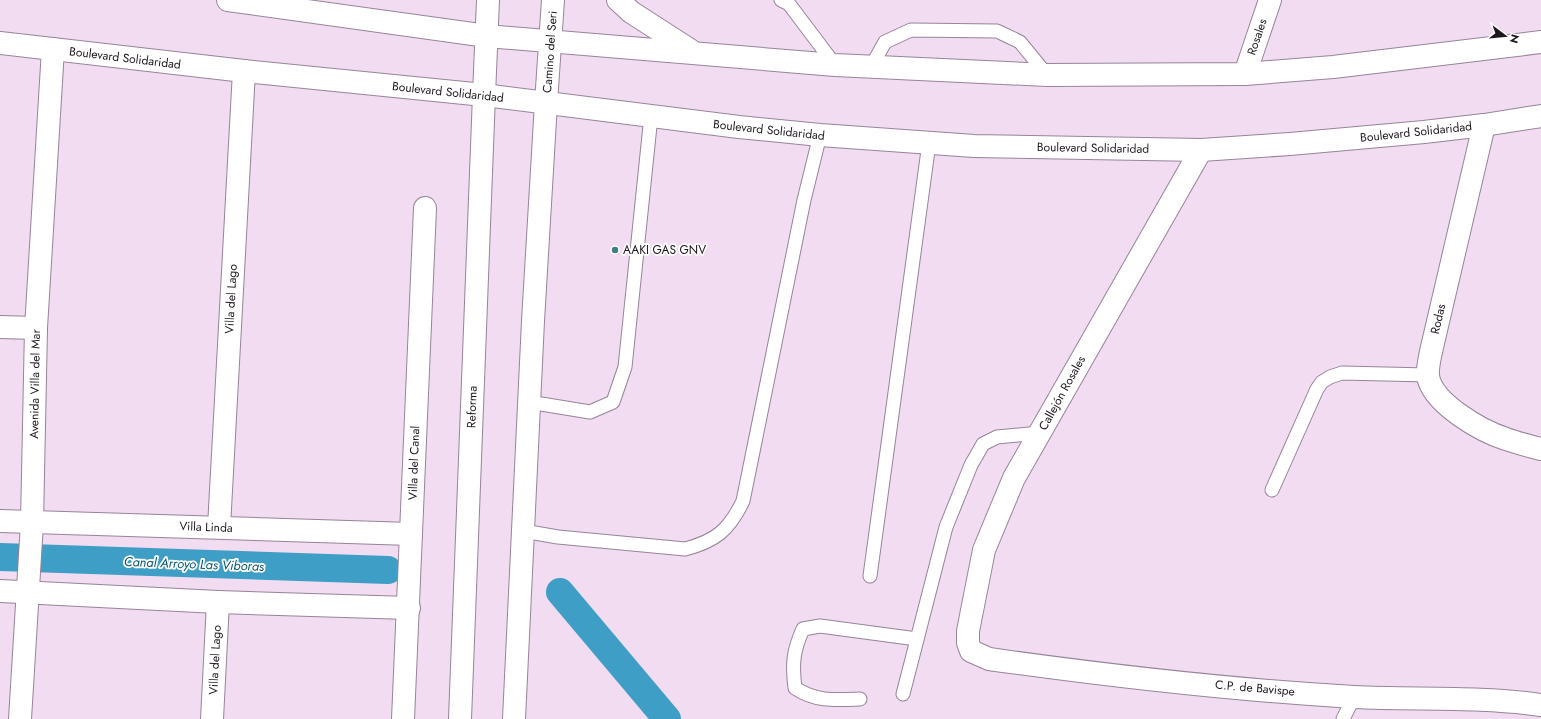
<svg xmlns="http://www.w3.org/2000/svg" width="1541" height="719" font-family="Jost,sans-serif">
<rect width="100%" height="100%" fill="#f1dcf2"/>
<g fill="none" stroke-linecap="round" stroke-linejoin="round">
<g stroke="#3f9ec5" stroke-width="28">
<path d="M0,557L388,570"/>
<path d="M560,592L667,719"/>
</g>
<g stroke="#978498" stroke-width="15">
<g id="lane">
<path d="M781,0L789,4L835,65"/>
<path d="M871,67L885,42L911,30L997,31L1020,42L1047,75"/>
<path d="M529,402L590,412L613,402L625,367L651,116"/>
<path d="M1272,490L1317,389L1322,382L1330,377L1342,373L1428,375"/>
<path d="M523,531L558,537L685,549C716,541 729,530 743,501L804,200L820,135"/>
<path d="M870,576L929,143"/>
<path d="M903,694L946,527L971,465L983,444L997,437L1040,433"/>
<path d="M860,699C836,700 816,702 795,688C792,664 793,651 803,629L820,626L917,639"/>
<path d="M1343,719L1354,697"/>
</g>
</g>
<g stroke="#978498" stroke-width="24">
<g id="street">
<path d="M1245,74L1270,0"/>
<path d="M1484,125L1433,343C1431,352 1427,366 1428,376C1432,403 1481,431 1506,439C1517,443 1529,446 1541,449"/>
<path d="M1201,150L1014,478L984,550L968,631V643L971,651L989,659C1110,676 1232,690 1354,697C1416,700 1479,696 1541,705"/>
<path d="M0,327L36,328"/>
<path d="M0,521L411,534"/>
<path d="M219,527L244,71"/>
<path d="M0,591L218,602L409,608"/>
<path d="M20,719L32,523L36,328L53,49"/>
<path d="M212,719L218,602"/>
<path d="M403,719L425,208"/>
</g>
</g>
<g stroke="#978498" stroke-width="24">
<g id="secondary">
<path d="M460,719L484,95"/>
<path d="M514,719L533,321L546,103"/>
</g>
</g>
<g stroke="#978498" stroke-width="24">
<g id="primary">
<path d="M228,0L487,36L835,65L1047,75L1245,74L1333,67L1541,42"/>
<path d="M618,0L631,12L690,50"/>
<path d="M0,43L244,71L484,95L739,127L820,135L974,146L1201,150L1290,144L1424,132L1484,125L1541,116"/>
<path d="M484,95L488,0"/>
<path d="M546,103L553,0"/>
</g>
</g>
<use href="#lane" stroke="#fff" stroke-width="13"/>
<use href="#street" stroke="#fff" stroke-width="22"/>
<use href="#secondary" stroke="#fff" stroke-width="22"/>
<use href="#primary" stroke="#fff" stroke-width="22"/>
</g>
<circle fill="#3a8280" stroke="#fff" stroke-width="1.5" cx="615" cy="250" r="4"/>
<g text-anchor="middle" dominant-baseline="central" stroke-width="3.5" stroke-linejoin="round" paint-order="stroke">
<g font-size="12" fill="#1d161e" stroke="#fff">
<text transform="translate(1257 37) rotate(-71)">Rosales</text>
<text transform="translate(550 52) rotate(-86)">Camino del Seri</text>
<text transform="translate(125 58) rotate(7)">Boulevard Solidaridad</text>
<text transform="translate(448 92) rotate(6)">Boulevard Solidaridad</text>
<text transform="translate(769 130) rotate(6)">Boulevard Solidaridad</text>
<text transform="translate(1416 132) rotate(-6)">Boulevard Solidaridad</text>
<text transform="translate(1093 148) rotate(1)">Boulevard Solidaridad</text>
<text transform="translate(231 299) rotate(-87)">Villa del Lago</text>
<text transform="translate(1438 319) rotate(-77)">Rodas</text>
<text transform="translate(35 384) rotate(-89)">Avenida Villa del Mar</text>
<text transform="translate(1062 393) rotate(-61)">Callejón Rosales</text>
<text transform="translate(472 407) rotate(-88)">Reforma</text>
<text transform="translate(414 463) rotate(-88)">Villa del Canal</text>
<text transform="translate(206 527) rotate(2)">Villa Linda</text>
<text transform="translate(215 660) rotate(-87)">Villa del Lago</text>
<text transform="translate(1255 688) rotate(5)">C.P. de Bavispe</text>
</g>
<g font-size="12" fill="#1d161e" stroke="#fff" text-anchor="start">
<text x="623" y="250">AAKI GAS GNV</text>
</g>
<g font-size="13" font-style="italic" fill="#055570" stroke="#fff">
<text transform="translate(194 564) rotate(2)">Canal Arroyo Las Viboras</text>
</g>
</g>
<g transform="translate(1505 36) rotate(106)" stroke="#ffffff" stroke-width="3" paint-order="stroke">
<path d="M0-3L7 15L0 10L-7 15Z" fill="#1d161e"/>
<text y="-6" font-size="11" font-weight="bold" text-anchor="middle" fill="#1d161e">N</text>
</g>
</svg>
